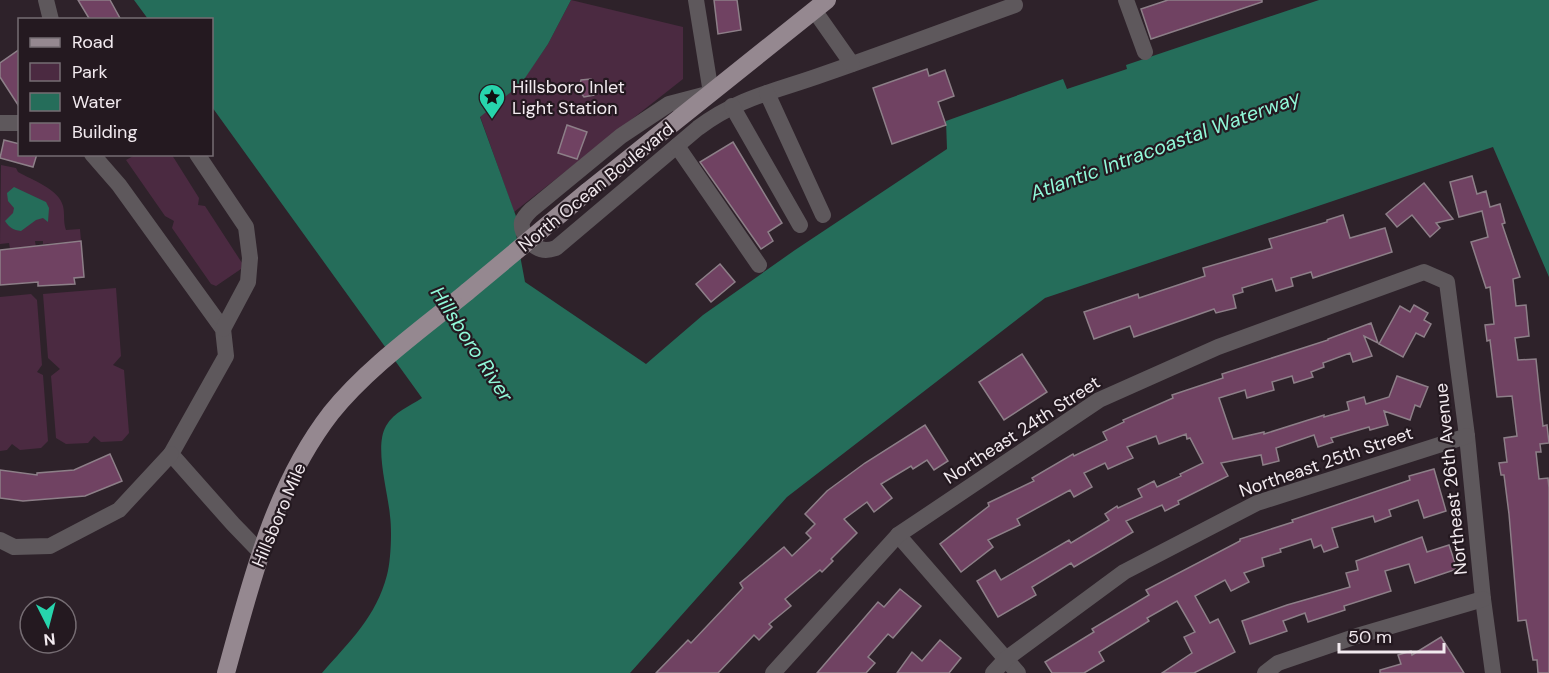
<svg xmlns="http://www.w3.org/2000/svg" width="1549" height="673" font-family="'DM Sans',sans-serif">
<rect width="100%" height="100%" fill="#2e222a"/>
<g fill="#4b2a41">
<path d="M571,0L683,27V79L514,212L480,116L521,83L548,44Z"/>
<path d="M135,155H172L199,198L198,205L205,206L242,263L241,269L216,286L211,284L172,228L174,221L165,216L126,160Z"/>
<path d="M1,165L16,168L18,172C32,180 59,189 63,206C65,214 63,222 66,230L80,229L81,241L43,244V241H35L36,247L10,249L9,243L0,244Z"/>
<path d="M116,288L121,356L113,365L124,370L129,433L122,441L101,442L94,436L88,443L66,444L56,438L51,376L60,369L48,358L43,294Z"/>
<path d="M31,294L37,300L42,365L37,372L43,375L48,441L41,448L20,450L12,444L7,450L0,451V297Z"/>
</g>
<g fill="#256d5a">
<path d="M134,0H571L548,44L521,84L480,117L517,219L516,234L525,282L646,364L703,315L795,250L947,149L946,121L1063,79L1067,89L1127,69L1126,65L1319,0H1549V277L1493,147L1045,298L787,497L630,673H322C350,641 376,617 387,575C391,561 392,530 390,516C388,491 374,447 386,426C394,412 410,406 422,398L212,107V20L148,19Z"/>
<path d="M14,187L46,202L49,208L48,222L43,218L36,220L21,231C13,230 10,228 5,221L13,213L14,208L8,201L7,193Z"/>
</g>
<g fill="#704262" stroke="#8d7f88" stroke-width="1.5">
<path d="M78,0H110L121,20H90Z"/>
<path d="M714,0H737L741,30L718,34Z"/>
<path d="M1168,0H1262V2L1151,39L1141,9Z"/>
<path d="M20,49V108L0,77V63Z"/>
<path d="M927,69L929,76L945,70L954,96L938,102L946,125L892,144L873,88Z"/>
<path d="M591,79L597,87L594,95L584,97L578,89L581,80Z"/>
<path d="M567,125L587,132L577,159L558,153Z"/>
<path d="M4,140L20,144V154H37L33,167L0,158Z"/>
<path d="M733,142L782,223L768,232L773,241L761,249L700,162Z"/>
<path d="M1472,176L1477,194L1486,191L1490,207L1500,204L1505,223L1502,224L1520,277L1513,279L1516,306L1526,305L1529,336L1515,338L1518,360L1536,359L1543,426L1547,425L1549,443L1540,444L1541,452H1536L1539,479L1548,478L1549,488V673H1538L1537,660H1533L1526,620L1518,621L1509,514L1504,475H1501L1499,463L1507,462L1504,438L1517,436L1512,396L1497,397L1490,340L1487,341L1485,325L1494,324L1490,287L1486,288L1471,242L1488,237L1482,211L1459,217L1450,182Z"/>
<path d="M1424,183L1453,219L1436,223L1440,228L1430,237L1412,215L1397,227L1386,214Z"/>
<path d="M1343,215L1350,238L1385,228L1392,252L1313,278L1311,272L1291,278L1293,286L1276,291L1272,279L1242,288L1243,292L1233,295L1236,308L1216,313L1214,309L1134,337L1130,326L1094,339L1084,312L1138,294L1139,298L1205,276L1203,268L1272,248L1269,239L1327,222V220Z"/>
<path d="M81,241L84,277L74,278L75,284L38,286V282L0,285V250Z"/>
<path d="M720,264L735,282L711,302L696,284Z"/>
<path d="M1414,305L1428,313L1424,320L1431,324L1424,337L1416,333L1403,357L1379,344L1400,306L1410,312Z"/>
<path d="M1371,323L1378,343L1364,336L1372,356L1353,362L1350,353L1323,363L1324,367L1311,372L1313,377L1294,383L1292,376L1272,382L1274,390L1247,398L1245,390L1219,398L1233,439L1264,432V434L1324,415V417L1349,410L1347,402L1364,397L1366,404L1389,397L1397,376L1428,387L1420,407L1415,405L1410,420L1384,411L1388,425L1370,430L1369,427L1331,438L1333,442L1318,447L1314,435L1276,448L1279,461L1263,465L1261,455L1221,463L1228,476L1178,501L1179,504L1165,511L1162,505L1126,521L1133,532L1074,567L1071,563L1032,587L1036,595L998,617L977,581L995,570L1001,580L1069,540L1071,543L1109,520L1105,514L1117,506L1118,508L1142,497L1138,489L1154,481L1157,487L1181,476L1180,474L1203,463L1190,438L1187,439L1186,434L1159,444L1156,436L1127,447L1133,458L1108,469L1105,463L1084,473L1092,487L1074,497L1070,490L1017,519L1020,525L988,540L993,547L961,572L940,544L989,506L988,503L1034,481L1032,478L1073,454L1074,456L1107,440L1103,432L1124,422L1123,420L1173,398L1172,395L1223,378L1222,374L1328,340V339Z"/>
<path d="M1022,354L1047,392L1004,420L979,382Z"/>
<path d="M925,425L948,461L934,470L927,460L913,469L911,466L881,484L892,498L874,512L867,502L844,519L857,533L831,559L833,561L822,572L820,570L785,599L791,606L769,624L772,627L759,640L754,635L718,673H656L688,640L691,643L743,588L740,583L784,547L792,556L811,538L806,533L815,524L805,514L827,491L865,463Z"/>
<path d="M110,454L122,481L85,496L23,501L0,498V470L37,475V473L74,470Z"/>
<path d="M1434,469L1446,511L1424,518L1418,500L1389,510L1391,516L1375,522L1373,516L1332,528L1338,547L1324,552L1321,545L1314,548L1311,539L1280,549L1281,552L1262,558L1264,566L1244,573L1249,582L1231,591L1225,580L1195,596L1210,623L1218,619L1235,652L1194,673H1162L1192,653L1184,637L1195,632L1177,601L1147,618L1149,621L1099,652L1104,661L1084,673H1052L1045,662L1094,632L1092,629L1149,595L1146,590L1240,541V539L1293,522L1292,520L1410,480L1409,476Z"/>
<path d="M1422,537L1427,552L1449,545L1457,569L1415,583L1409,564L1385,571L1391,591L1344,606L1345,610L1308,622L1305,613L1283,621L1287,631L1250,644L1242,621L1287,605L1350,587L1346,573L1358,570L1356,561Z"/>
<path d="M900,589L921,606L893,638L888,634L868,657L875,663L866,673H817L878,602L884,607Z"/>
<path d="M1441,637L1464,673H1380V670L1401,664L1398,655L1411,651L1412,655Z"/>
<path d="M940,640L961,658L949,673H897L912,652L922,661Z"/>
</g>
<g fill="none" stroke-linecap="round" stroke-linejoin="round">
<g stroke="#5e585c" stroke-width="16">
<path d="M46,0L51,20"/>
<path d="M696,0L711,93L669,104L621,136L531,210C528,213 524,217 522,222C520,234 534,250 546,250C549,250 553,249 556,248L698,128C739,97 777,91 824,74C888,52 951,28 1015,5"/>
<path d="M1126,0L1145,52"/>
<path d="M814,10L852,64"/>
<path d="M767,93L823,215"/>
<path d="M732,106L800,225"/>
<path d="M0,123H20"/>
<path d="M677,146L759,265"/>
<path d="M92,154L119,185L223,329L226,356L171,454L233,524L260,552"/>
<path d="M197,154L246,227L250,258L248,282L223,329"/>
<path d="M898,535L1018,673"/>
<path d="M0,540L14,547L50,546L119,510L171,454"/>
<path d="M773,673L898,535L1099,400L1218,347L1424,272L1447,282L1467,436L1483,599L1493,673"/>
<path d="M993,673L1006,659L1124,572L1257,503L1467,436"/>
<path d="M1265,673L1278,663L1357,636L1483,599"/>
</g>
<g stroke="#958890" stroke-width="18">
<path d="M587,192L827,0"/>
<path d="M226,673C251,583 273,488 331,413C368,367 422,329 467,292"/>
</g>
<path stroke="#958890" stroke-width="18" d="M467,292L587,192"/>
</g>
<defs>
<g id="sight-pin" transform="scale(1.35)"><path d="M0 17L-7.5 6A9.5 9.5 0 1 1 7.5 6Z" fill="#27d5ad" stroke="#241920"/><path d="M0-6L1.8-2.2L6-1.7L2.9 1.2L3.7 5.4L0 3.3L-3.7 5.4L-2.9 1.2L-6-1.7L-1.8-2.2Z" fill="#111"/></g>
</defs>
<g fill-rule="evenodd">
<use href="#sight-pin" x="492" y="97"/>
</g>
<g text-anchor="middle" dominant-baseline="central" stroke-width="4.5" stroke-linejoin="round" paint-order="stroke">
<g font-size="18" fill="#f2eaef" stroke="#241920" text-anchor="start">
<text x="512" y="87">Hillsboro Inlet<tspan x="512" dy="21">Light Station</tspan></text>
</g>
<g font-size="18" fill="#f2eaef" stroke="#241920">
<text transform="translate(596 187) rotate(-39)">North Ocean Boulevard</text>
<text transform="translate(1022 430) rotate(-33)">Northeast 24th Street</text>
<text transform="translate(1326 462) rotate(-19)">Northeast 25th Street</text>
<text transform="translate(1451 479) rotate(-96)">Northeast 26th Avenue</text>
<text transform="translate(279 515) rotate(-67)">Hillsboro Mile</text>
</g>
<g font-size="20" font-style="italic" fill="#91f9d9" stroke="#241920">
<text transform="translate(1165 145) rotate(-20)">Atlantic Intracoastal Waterway</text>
<text transform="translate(472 344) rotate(57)">Hillsboro River</text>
</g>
</g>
<rect x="18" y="18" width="195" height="138" fill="#241920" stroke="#766d73" stroke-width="1.5"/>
<rect x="30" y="38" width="30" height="9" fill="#958890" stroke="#766d73" stroke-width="1.5"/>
<text x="72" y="48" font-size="18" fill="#f2eaef">Road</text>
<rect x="30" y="63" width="30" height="18" fill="#4b2a41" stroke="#766d73" stroke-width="1.5"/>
<text x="72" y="78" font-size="18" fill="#f2eaef">Park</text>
<rect x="30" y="93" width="30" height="18" fill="#256d5a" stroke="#766d73" stroke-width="1.5"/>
<text x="72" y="108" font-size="18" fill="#f2eaef">Water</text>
<rect x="30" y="123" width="30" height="18" fill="#704262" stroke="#766d73" stroke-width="1.5"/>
<text x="72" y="138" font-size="18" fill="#f2eaef">Building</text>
<g transform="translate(48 625) rotate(174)"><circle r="28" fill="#241920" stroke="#766d73" stroke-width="1.5"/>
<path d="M0-4.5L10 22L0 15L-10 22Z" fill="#27d5ad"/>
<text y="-9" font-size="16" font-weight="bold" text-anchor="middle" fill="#f2eaef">N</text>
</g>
<path d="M1339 643v9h105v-9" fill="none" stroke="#f2eaef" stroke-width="3"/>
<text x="1348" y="643" font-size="18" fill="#f2eaef" stroke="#241920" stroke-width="4.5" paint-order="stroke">50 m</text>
</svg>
